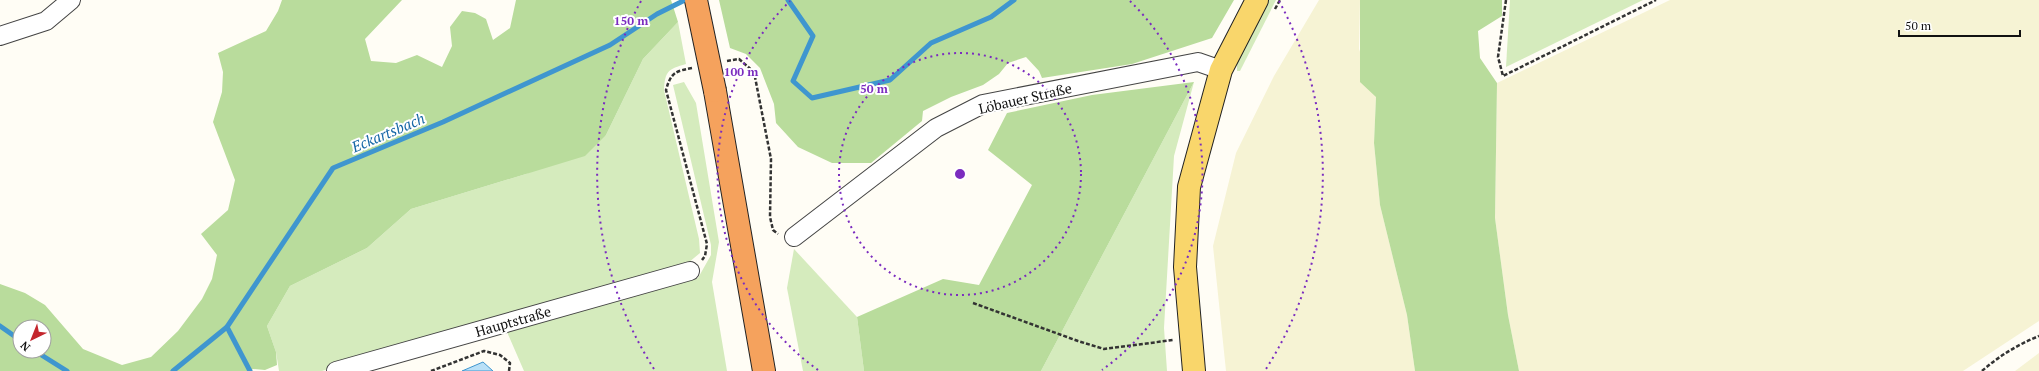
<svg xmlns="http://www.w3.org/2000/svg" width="2039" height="371" font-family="'PT Serif',serif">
<rect width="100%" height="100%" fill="#fffdf5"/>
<g fill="#f6f3d4">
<path d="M1319,0H1360L1359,49L1376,97L1374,143L1380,205L1407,315L1415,371H1226L1213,246L1236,153L1274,76Z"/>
<path d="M1670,0H2039V321L1963,371H1519L1508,315L1495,218L1497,83Z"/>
<path d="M2039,353V371H2015Z"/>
</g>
<g fill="#d5ebbd">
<path d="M1268,0H1276L1240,71H1237V58Z"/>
<path d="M1510,0H1643L1506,67Z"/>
<path d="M678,22L686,64C668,69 665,71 664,90L699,239L700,253L682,268L509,315L322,371H279L276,352L267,326L290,286L367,248L411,209L526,174L606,135L643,59Z"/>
<path d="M684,82L696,103L719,242L712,282L727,371H524L507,332L698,278L711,255V245L673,85Z"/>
<path d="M1194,82L1174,156L1164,328L1167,371H1041Z"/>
<path d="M794,249L857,317L864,371H803L787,288Z"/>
</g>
<g fill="#b9dc9c" fill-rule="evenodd">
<path d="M282,0H402L365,39L371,61L396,63L417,55L442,67L452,46L450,27L462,11L475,13L486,19L493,40L510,28L516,0H671L678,22L643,59L606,135L585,156L411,209L367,248L290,286L267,326L276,352L277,365L265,370L253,369L250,371H0V284L25,293L45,305L83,349L122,365L151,357L178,331L202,299L212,279L217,255L201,234L228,210L235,180L213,122L222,92L223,72L218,53L266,31L278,11ZM20,327H44V351H20Z"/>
<path d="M719,0H1234L1212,38L1132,64L1042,78L1039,71L1026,57L1008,63L999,74L983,85L951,97L923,111L922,121L871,163H832L798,147L776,123L774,104L760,68L746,54L730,48Z"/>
<path d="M1360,0H1502V16L1478,31L1480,58L1497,83L1495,218L1508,315L1519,371H1415L1407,315L1380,205L1374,143L1376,97L1360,82Z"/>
<path d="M1194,82L1041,371H864L857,317L943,279L979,285L1032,185L988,150L1007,113L1092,95Z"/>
</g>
<path fill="#b9e0f7" stroke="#3f96cf" d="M483,362L493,371H462Z"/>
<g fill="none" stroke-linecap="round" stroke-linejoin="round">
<g stroke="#3f96cf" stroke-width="5">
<path d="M788,0L813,36L793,81L812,98L890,80L931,43L991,17L1014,0"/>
<path d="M0,326L20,340"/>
<path d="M227,327L250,371"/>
<path d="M35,351L67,371"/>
<path d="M173,371L227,327L333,168L443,122L610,45L657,14L685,0"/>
</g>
<g stroke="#444" stroke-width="20">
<g id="minor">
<path d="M0,36L46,21L71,0"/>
<path d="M794,237L936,128L983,104L1198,62L1221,70"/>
<path d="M336,371L690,271"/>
</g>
</g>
<g stroke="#222" stroke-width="24">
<path id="major" d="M1194,371L1185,267L1189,187L1221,70L1257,0"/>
</g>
<g stroke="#222" stroke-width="24">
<path id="highway" d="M715,91L764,371"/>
</g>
<g stroke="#333" stroke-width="2.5" stroke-dasharray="4 2" stroke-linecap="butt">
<path d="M1506,0L1498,57L1503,76L1656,0"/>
<path d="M1275,9L1280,0"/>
<path d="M727,61L739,59L754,72L771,159L770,217L773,230L778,234"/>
<path d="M692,68C676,71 671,72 666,90L707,244L705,256L702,260"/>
<path d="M973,303L1078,341L1104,349L1173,340"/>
<path d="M431,371L484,351L500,355L510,363L509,371"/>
<path d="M1982,371C1999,356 2017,345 2039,336"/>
</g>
<use href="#minor" stroke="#fff" stroke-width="18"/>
<use href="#major" stroke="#f9d66b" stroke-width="22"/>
<use href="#highway" stroke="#f5a25d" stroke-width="22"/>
<g stroke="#222" stroke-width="24" stroke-linecap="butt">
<path id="highway-bridge" d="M696,0L715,91"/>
</g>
<use href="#highway-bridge" stroke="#f5a25d" stroke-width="22"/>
</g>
<g fill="none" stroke="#7b2cbf" stroke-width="2" stroke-dasharray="2 4">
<circle cx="960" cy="174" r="121"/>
<path d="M818 370A242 242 0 0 1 790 1M1130 1A242 242 0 0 1 1102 370"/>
<path d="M654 369A363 363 0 0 1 641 1M1279 1A363 363 0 0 1 1266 369"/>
</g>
<g text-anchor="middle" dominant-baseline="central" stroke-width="4" stroke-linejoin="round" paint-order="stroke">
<g font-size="14" fill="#111" stroke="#fff">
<text transform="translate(1025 98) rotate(-13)">Löbauer Straße</text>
<text transform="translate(513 321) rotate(-16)">Hauptstraße</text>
</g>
<g font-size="15" font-style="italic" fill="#1768a6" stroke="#fff">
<text transform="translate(388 132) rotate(-23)">Eckartsbach</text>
</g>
</g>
<circle cx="960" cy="174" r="6" fill="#7b2cbf" stroke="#fff" stroke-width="2"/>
<g font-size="12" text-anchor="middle" font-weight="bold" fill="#7b2cbf" stroke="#fff" stroke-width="4" stroke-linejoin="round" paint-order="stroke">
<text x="631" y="25">150 m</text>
<text x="741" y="76">100 m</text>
<text x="874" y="93">50 m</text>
</g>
<g transform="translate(32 339) rotate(223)"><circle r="19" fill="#ffffff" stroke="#a0a0a0"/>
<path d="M0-3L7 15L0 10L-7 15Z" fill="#c4262e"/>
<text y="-6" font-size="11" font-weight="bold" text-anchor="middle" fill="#111111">N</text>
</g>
<path d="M1899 30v6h121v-6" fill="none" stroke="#111111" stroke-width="2"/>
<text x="1905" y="30" font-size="12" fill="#111111" stroke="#ffffff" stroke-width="3" paint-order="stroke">50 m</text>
</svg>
